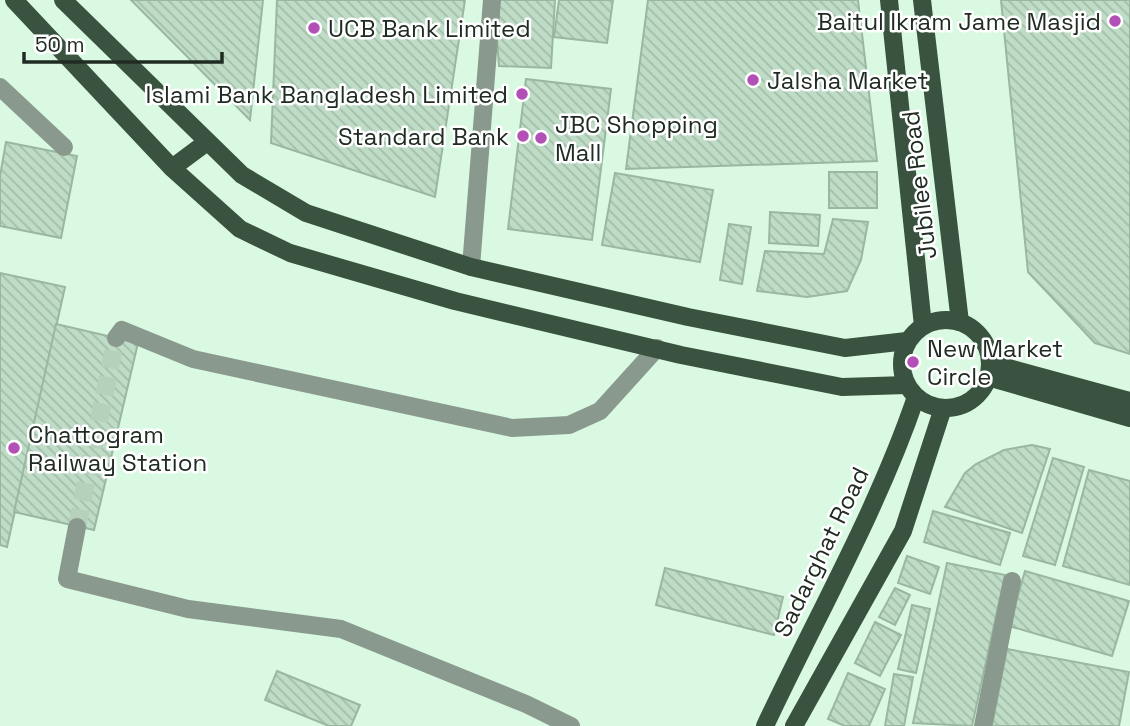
<svg xmlns="http://www.w3.org/2000/svg" width="1130" height="726" font-family="'Space Grotesk',sans-serif">
<defs>
<pattern id="building-back-hatch" width="6" height="6" patternUnits="userSpaceOnUse" patternTransform="scale(1.75)"><rect width="6" height="6" fill="#bedcc6"/><path d="M-1 5l2 2M0 0l6 6M5-1l2 2" fill="none" stroke="#a3bdaa"/></pattern>
</defs>
<rect width="100%" height="100%" fill="#daf9e2"/>
<g fill="url(#building-back-hatch)" stroke="#99b7a1" stroke-width="2">
<path d="M131,0H263L250,120Z"/>
<path d="M277,0H465L435,197L271,143Z"/>
<path d="M494,0H555L551,68L499,66Z"/>
<path d="M559,0H613L607,43L554,37Z"/>
<path d="M648,0H858L877,161L626,169Z"/>
<path d="M1001,0H1130V354L1095,343L1028,272Z"/>
<path d="M526,79L611,89L592,240L508,229Z"/>
<path d="M6,142L77,156L61,238L0,226V176Z"/>
<rect x="829" y="172" width="48" height="36"/>
<path d="M615,173L713,190L700,262L602,245Z"/>
<path d="M770,212L820,215L818,246L769,243Z"/>
<path d="M833,219L868,222L861,260L847,291L807,297L757,291L765,251L824,254Z"/>
<path d="M729,224L751,227L742,284L720,280Z"/>
<path d="M0,273L65,287L7,547L0,545Z"/>
<path d="M56,324L138,343L94,530L14,512Z"/>
<path d="M1032,445L1050,449L1022,533L945,507L965,473L976,464L1004,450Z"/>
<path d="M1053,458L1084,467L1055,565L1023,556Z"/>
<path d="M1089,470L1130,481V585L1063,566Z"/>
<path d="M933,511L1010,533L1000,565L924,542Z"/>
<path d="M907,556L939,567L930,594L898,583Z"/>
<path d="M947,563L1005,575L972,726L913,723Z"/>
<path d="M665,568L783,597L774,635L656,605Z"/>
<path d="M1025,571L1129,601L1112,656L1009,626Z"/>
<path d="M895,588L910,595L895,625L879,617Z"/>
<path d="M912,605L930,609L916,673L898,669Z"/>
<path d="M875,622L901,635L880,676L855,663Z"/>
<path d="M1007,649L1129,672L1119,726H992Z"/>
<path d="M277,671L360,705L351,726H329L265,700Z"/>
<path d="M848,673L885,689L869,726H845L828,719Z"/>
<path d="M894,674L913,677L904,726H885Z"/>
</g>
<g fill="none" stroke-linecap="round" stroke-linejoin="round">
<path stroke="#b5d0bc" stroke-width="18" stroke-dasharray="18 9" stroke-linecap="butt" d="M77,527L116,338"/>
<g stroke="#8a998e" stroke-width="18">
<path d="M0,87L64,147"/>
<path d="M471,267L492,0"/>
<path d="M116,338L122,330L193,359L512,428L569,425L600,411L657,348"/>
<path d="M77,527L67,579L188,609L341,629L526,704L571,726"/>
<path d="M983,726L1012,581"/>
</g>
<g stroke="#395340" stroke-width="18">
<path d="M14,0L172,168L240,229L290,253L455,301L681,355L842,387L907,385"/>
<path d="M63,0L242,175L306,213L471,267L688,317L845,348L907,341"/>
<path d="M889,0L923,326"/>
<path d="M922,0L960,322"/>
<path d="M172,168L207,142"/>
<circle cx="946" cy="364" r="44"/>
<path d="M990,363L1130,401"/>
<path d="M988,377L1130,418"/>
<path d="M765,726C816,617 877,511 916,397"/>
<path d="M794,726L903,531L943,408"/>
</g>
</g>
<g fill="#b250b7" stroke="#fff" stroke-width="2.5">
<circle cx="1115" cy="21" r="7"/>
<circle cx="314" cy="28" r="7"/>
<circle cx="753" cy="80" r="7"/>
<circle cx="522" cy="94" r="7"/>
<circle cx="523" cy="136" r="7"/>
<circle cx="541" cy="138" r="7"/>
<circle cx="913" cy="362" r="7"/>
<circle cx="14" cy="448" r="7"/>
</g>
<g text-anchor="middle" dominant-baseline="central" stroke-width="5" stroke-linejoin="round" paint-order="stroke">
<g font-size="24" fill="#202b23" stroke="#fff" text-anchor="start">
<text x="1101" y="21" text-anchor="end">Baitul Ikram Jame Masjid</text>
<text x="328" y="28">UCB Bank Limited</text>
<text x="767" y="80">Jalsha Market</text>
<text x="508" y="94" text-anchor="end">Islami Bank Bangladesh Limited</text>
<text x="555" y="124">JBC Shopping<tspan x="555" dy="28">Mall</tspan></text>
<text x="509" y="136" text-anchor="end">Standard Bank</text>
<text x="927" y="348">New Market<tspan x="927" dy="28">Circle</tspan></text>
<text x="28" y="434">Chattogram<tspan x="28" dy="28">Railway Station</tspan></text>
</g>
<g font-size="24" fill="#202b23" stroke="#fff">
<text transform="translate(919 185) rotate(-97)">Jubilee Road</text>
<text transform="translate(821 552) rotate(-64)">Sadarghat Road</text>
</g>
</g>
<path d="M24 52v10h198v-10" fill="none" stroke="#202b23" stroke-width="3.5"/>
<text x="35" y="52" font-size="21" fill="#202b23" stroke="#ffffff" stroke-width="5" paint-order="stroke">50 m</text>
</svg>
